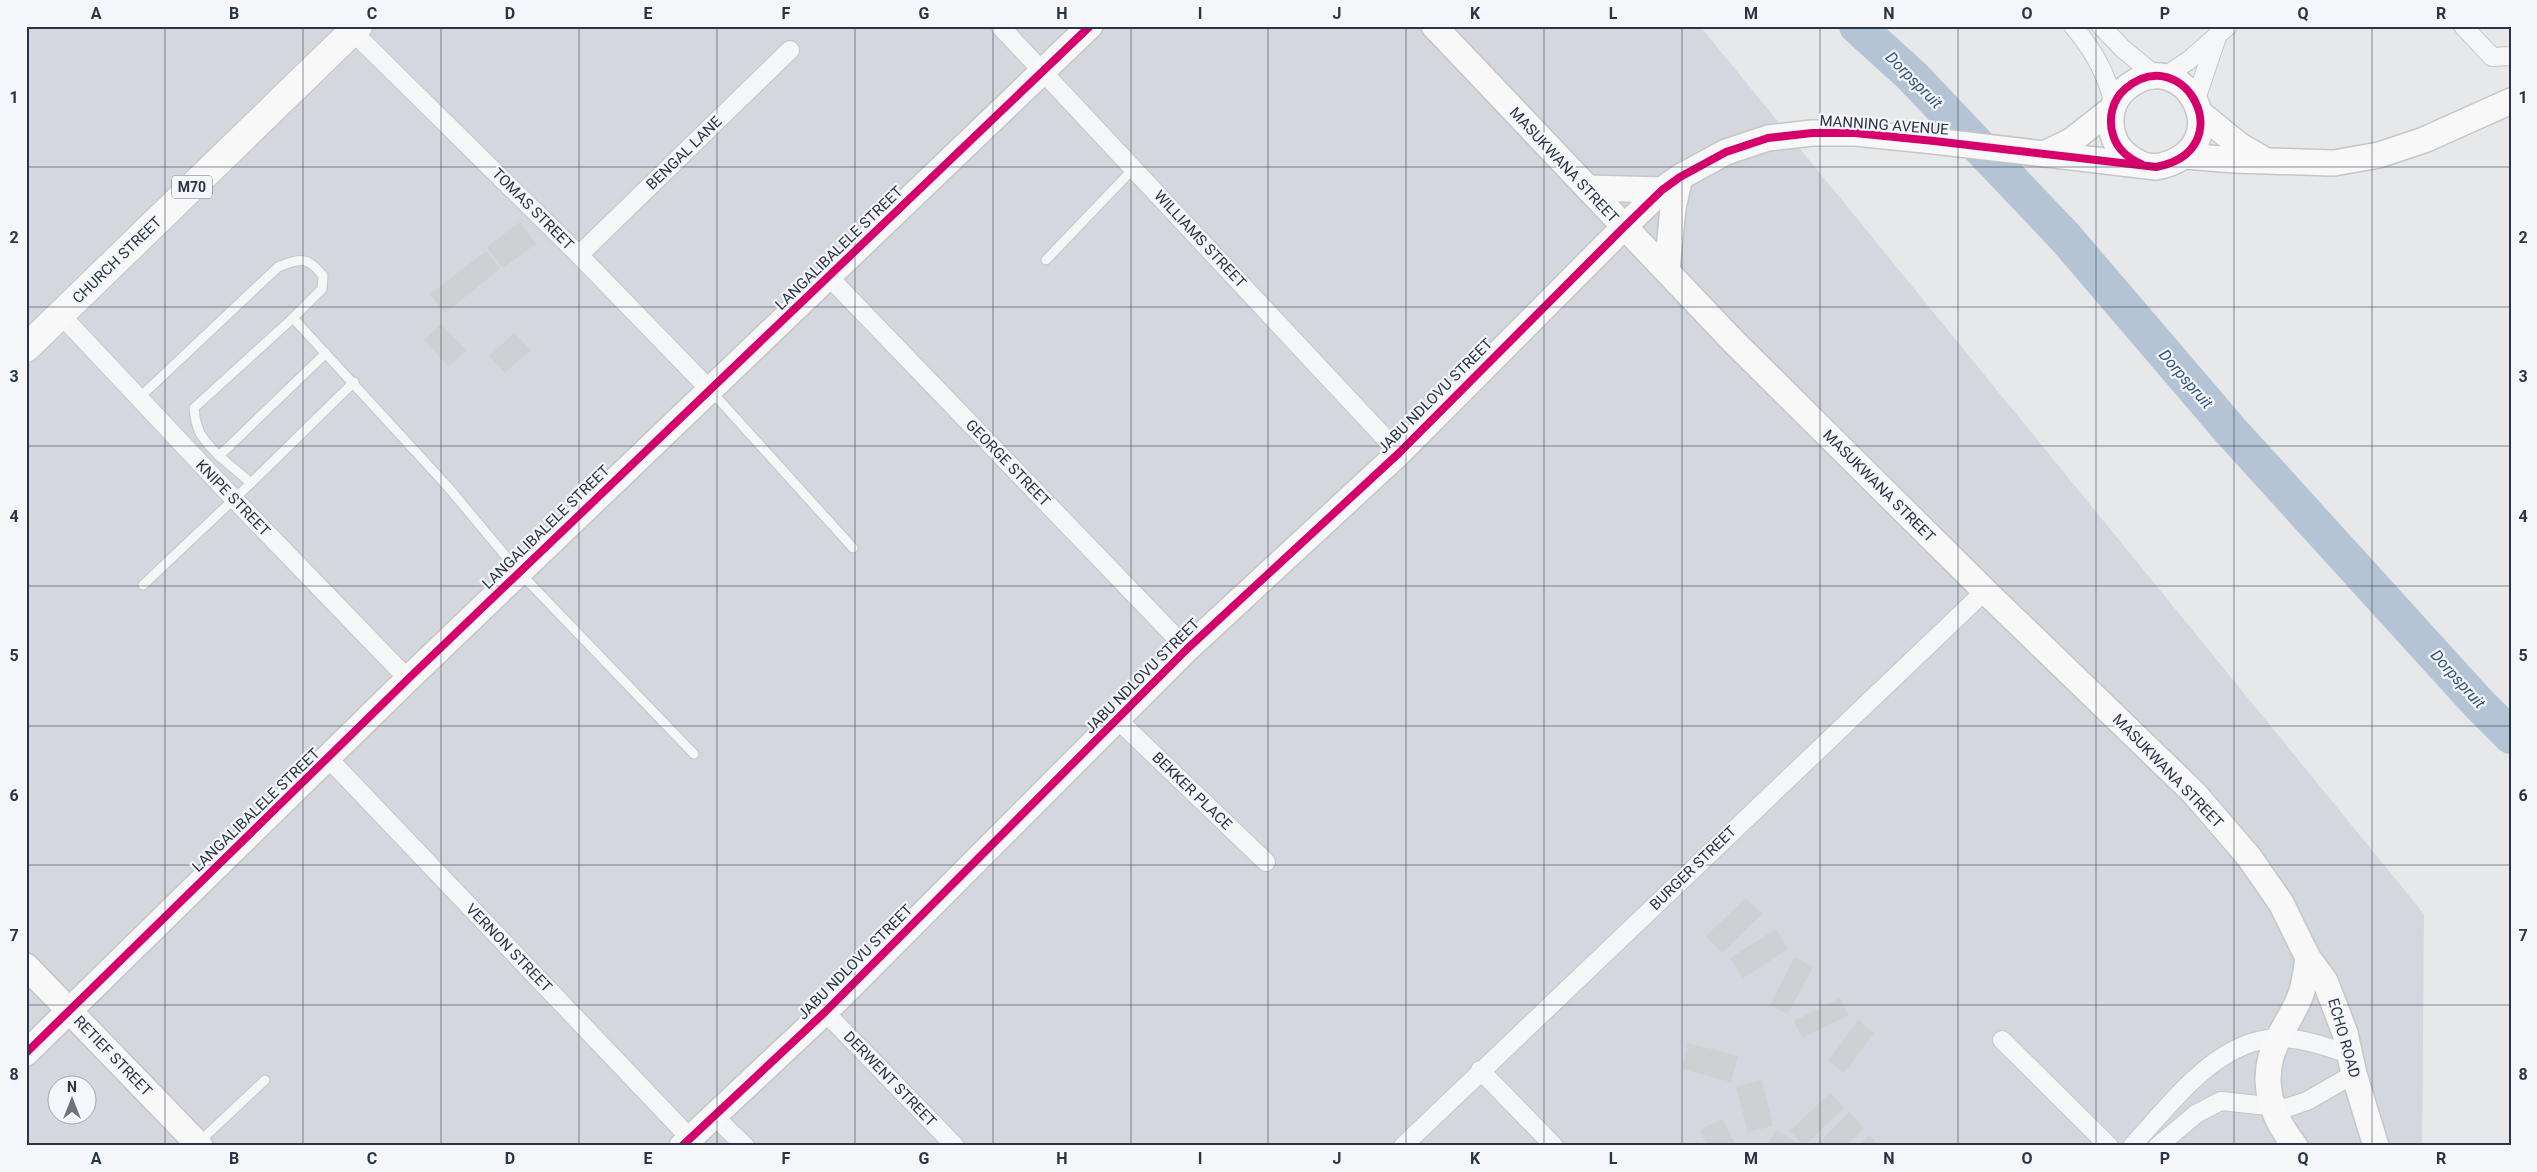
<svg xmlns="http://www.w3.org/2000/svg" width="2537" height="1172" font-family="Roboto,sans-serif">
<rect width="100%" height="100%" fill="#e6e8ea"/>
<path fill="#d4d7dd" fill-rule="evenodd" d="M26,26H1700L2424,914L2422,1146H26ZM58,1084H88V1114H58Z"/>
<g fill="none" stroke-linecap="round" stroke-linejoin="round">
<path stroke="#b4c4d5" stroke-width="36" d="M1857,26L1912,76L2065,237L2230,430L2479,704L2511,736"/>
</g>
<g fill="#ced0d3">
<path d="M520,222L536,244L503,268L487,247Z"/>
<path d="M486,251L500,269L445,313L430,294Z"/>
<path d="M441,324L466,350L449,367L424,340Z"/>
<path d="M514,333L531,350L505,373L489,356Z"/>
<path d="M1746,898L1762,914L1722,953L1706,936Z"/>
<path d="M1776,929L1788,949L1743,978L1730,958Z"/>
<path d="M1795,957L1813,967L1788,1014L1770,1005Z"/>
<path d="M1840,998L1849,1015L1802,1038L1794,1021Z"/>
<path d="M1858,1020L1874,1033L1844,1073L1828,1061Z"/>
<path d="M1688,1043L1738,1056L1731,1082L1682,1069Z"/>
<path d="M1762,1080L1773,1126L1748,1132L1736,1086Z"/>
<path d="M1830,1093L1844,1108L1804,1146L1790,1131Z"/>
<path d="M1849,1112L1864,1128L1846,1146H1815Z"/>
<path d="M1722,1119L1736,1146H1707L1700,1130Z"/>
<path d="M1777,1130L1799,1144L1798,1146H1766Z"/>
<path d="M1869,1135L1881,1146H1858Z"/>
</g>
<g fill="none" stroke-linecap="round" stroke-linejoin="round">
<g stroke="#c4c6c8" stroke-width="11">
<g id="lane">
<path d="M1046,260L1134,168"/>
<path d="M326,353L219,456C203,439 196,433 194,408L293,318L448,487L519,572L694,754"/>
<path d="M712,392L853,548"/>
<path d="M139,398L278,267C300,258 308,256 323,276L322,289L293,318"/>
<path d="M219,456L251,483L354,382"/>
<path d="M143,585L251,483"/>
<path d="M198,1143L265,1080"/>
</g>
</g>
<g stroke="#c4c6c8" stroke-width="20">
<g id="street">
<path d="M1000,26L1399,453"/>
<path d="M2073,26C2094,51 2106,73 2114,104"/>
<path d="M2101,26L2123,49L2156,76"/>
<path d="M2463,26L2492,57L2511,56"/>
<path d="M352,31L579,255L710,390"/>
<path d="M2165,76L2188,61L2228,26"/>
<path d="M2196,99L2217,37"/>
<path d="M579,255L790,50"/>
<path d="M829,277L1187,649"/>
<path d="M61,315L235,500L408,679"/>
<path d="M1118,720L1266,862"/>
<path d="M328,758L690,1138"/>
<path d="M825,1012L955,1146"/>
<path d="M2002,1040L2109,1146"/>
<path d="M1480,1070L1554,1146"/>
<path d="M714,1116L745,1146"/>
<path d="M1403,1146L1985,591"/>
<path d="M2132,1146C2171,1104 2217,1039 2279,1038C2302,1038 2327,1047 2349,1054"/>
<path d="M2158,1146L2196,1114L2221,1101L2286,1108L2307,1101L2354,1074"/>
</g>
</g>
<g stroke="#c4c6c8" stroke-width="28">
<g id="secondary">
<path d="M1434,26L1734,342L1985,591L2194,793L2249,857L2281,903L2308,958L2325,981L2345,1033L2354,1074L2376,1146"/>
<path d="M2201,114L2239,145L2263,159"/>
<path d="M2044,154L2071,141L2112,109"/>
<path d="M2185,156L2234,160L2334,163L2379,155L2424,140L2511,101"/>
<path d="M1588,188L1662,190"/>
<path d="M1667,270L1673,208L1680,177"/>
<path d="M26,966L200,1146"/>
<path d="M26,1053L408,679L1090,26"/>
<path d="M682,1146L825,1012L1187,649L1399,453L1623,228L1662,190L1680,177L1726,152L1768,138L1812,133H1855L1934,141L2156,167C2244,150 2184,38 2125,89C2112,100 2108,119 2113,135C2117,149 2128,158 2141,164"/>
<path d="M2295,1146C2275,1121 2262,1090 2271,1057C2277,1034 2295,1014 2302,991C2305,981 2306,969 2308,958"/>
</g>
</g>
<g stroke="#c2c5c8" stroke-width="30">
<path id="primary" d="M26,348L358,26"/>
</g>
<use href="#lane" stroke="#f5f6f7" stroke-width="9"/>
<use href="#street" stroke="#f5f6f7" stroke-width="18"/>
<use href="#secondary" stroke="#f8f8f8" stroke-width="25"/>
<use href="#primary" stroke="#f8f8f8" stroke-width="28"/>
<g stroke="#f4f6f9" stroke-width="11">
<g id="cycleway">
<path d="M26,1053L408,679L1090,26"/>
<path d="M682,1146L825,1012L1187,649L1399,453L1623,228L1662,190L1680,177L1726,152L1768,138L1812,133H1855L1934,141L2156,167C2244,150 2184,38 2125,89C2112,100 2108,119 2113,135C2117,149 2128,158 2141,164"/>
</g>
</g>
<use href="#cycleway" stroke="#d6006c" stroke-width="8"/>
</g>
<path fill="none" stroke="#2b3445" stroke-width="1" stroke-opacity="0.55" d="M165,26V1146M303,26V1146M441,26V1146M579,26V1146M717,26V1146M855,26V1146M993,26V1146M1131,26V1146M1268,26V1146M1406,26V1146M1544,26V1146M1682,26V1146M1820,26V1146M1958,26V1146M2096,26V1146M2234,26V1146M2372,26V1146M26,167H2511M26,307H2511M26,446H2511M26,586H2511M26,726H2511M26,865H2511M26,1005H2511"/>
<g text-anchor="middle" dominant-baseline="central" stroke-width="4.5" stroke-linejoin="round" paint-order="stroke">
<rect fill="#f4f6f9" stroke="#676e7b" stroke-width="1" x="172" y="175.5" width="40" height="23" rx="4"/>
<g font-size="14" font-weight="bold" fill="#2b3445">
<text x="192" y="187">M70</text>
</g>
<g font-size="15" fill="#2b3445" stroke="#f4f6f9">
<text transform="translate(1884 125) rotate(4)">MANNING AVENUE</text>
<text transform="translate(684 153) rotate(-44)">BENGAL LANE</text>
<text transform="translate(1564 165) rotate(47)">MASUKWANA STREET</text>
<text transform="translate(533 209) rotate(45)">TOMAS STREET</text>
<text transform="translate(1200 239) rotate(47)">WILLIAMS STREET</text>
<text transform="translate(839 248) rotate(-44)">LANGALIBALELE STREET</text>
<text transform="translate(117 260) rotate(-44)">CHURCH STREET</text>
<text transform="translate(1435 396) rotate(-45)">JABU NDLOVU STREET</text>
<text transform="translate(1008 463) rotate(46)">GEORGE STREET</text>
<text transform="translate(1879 486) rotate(45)">MASUKWANA STREET</text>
<text transform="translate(233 498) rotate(46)">KNIPE STREET</text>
<text transform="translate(546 527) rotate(-44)">LANGALIBALELE STREET</text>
<text transform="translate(1142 676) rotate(-45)">JABU NDLOVU STREET</text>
<text transform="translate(2168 771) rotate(46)">MASUKWANA STREET</text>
<text transform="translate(1192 791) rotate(44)">BEKKER PLACE</text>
<text transform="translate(256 810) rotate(-44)">LANGALIBALELE STREET</text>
<text transform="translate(1693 868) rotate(-44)">BURGER STREET</text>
<text transform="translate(509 948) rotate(46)">VERNON STREET</text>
<text transform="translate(855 962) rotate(-45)">JABU NDLOVU STREET</text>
<text transform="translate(2344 1038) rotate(74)">ECHO ROAD</text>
<text transform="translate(113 1056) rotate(46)">RETIEF STREET</text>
<text transform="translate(890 1079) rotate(46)">DERWENT STREET</text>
</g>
<g font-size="16" font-style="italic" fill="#34527a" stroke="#f4f6f9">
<text transform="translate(1914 80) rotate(45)">Dorpspruit</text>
<text transform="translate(2186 379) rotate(49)">Dorpspruit</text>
<text transform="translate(2458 679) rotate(48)">Dorpspruit</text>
</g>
</g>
<rect width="2537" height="1172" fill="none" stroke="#f4f6f9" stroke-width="55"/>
<g transform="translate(72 1100)"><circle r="24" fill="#f4f6f9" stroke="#a4a8b1"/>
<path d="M0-4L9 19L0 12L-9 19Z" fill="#6c737f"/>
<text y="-8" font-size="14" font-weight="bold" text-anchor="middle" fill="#2b3445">N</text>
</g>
<rect x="28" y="28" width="2482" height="1116" fill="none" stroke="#2b3445" stroke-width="2"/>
<g font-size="16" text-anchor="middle" font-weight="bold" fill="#2b3445">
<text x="96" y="19">A</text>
<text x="234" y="19">B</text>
<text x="372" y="19">C</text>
<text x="510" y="19">D</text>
<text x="648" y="19">E</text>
<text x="786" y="19">F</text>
<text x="924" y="19">G</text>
<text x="1062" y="19">H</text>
<text x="1200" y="19">I</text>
<text x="1337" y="19">J</text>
<text x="1475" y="19">K</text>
<text x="1613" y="19">L</text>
<text x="1751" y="19">M</text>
<text x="1889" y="19">N</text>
<text x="2027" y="19">O</text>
<text x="2165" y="19">P</text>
<text x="2303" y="19">Q</text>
<text x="2441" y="19">R</text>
<text x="14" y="103">1</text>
<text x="2523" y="103">1</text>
<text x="14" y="243">2</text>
<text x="2523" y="243">2</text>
<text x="14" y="382">3</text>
<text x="2523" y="382">3</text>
<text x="14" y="522">4</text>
<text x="2523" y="522">4</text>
<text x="14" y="661">5</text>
<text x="2523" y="661">5</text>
<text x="14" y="801">6</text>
<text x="2523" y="801">6</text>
<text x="14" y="941">7</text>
<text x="2523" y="941">7</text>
<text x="14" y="1080">8</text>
<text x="2523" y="1080">8</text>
<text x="96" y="1164">A</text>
<text x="234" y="1164">B</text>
<text x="372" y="1164">C</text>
<text x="510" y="1164">D</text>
<text x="648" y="1164">E</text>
<text x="786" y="1164">F</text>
<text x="924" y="1164">G</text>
<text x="1062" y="1164">H</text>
<text x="1200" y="1164">I</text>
<text x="1337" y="1164">J</text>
<text x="1475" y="1164">K</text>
<text x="1613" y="1164">L</text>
<text x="1751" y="1164">M</text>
<text x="1889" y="1164">N</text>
<text x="2027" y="1164">O</text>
<text x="2165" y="1164">P</text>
<text x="2303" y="1164">Q</text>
<text x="2441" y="1164">R</text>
</g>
</svg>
